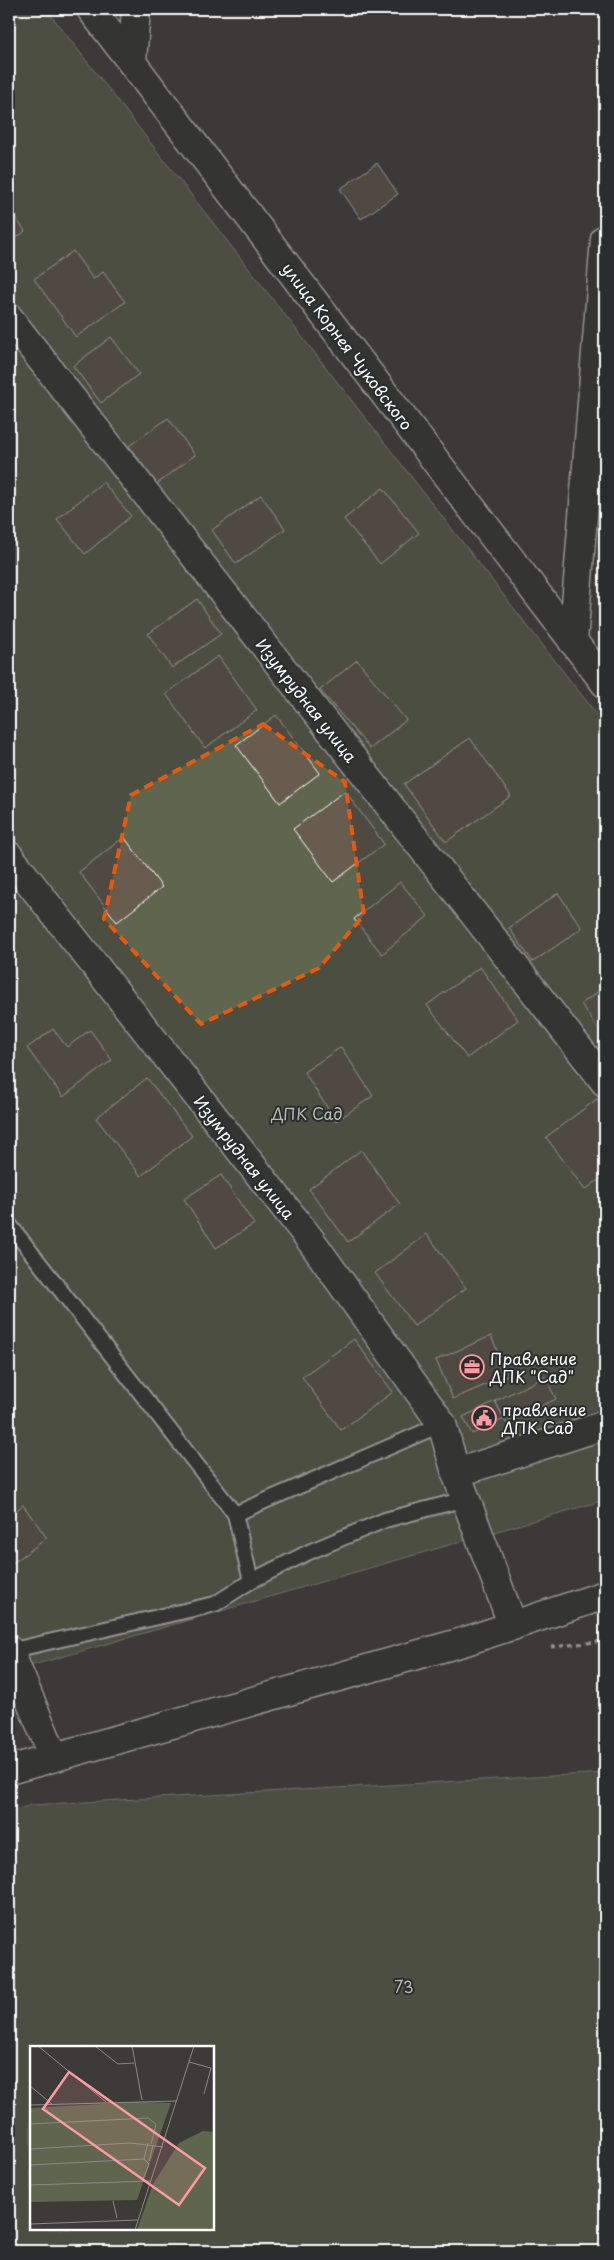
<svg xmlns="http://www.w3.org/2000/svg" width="614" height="2260" font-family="'Playpen Sans',sans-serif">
<rect width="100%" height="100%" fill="#3d3b38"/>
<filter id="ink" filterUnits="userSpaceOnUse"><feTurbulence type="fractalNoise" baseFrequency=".02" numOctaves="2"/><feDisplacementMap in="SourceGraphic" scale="10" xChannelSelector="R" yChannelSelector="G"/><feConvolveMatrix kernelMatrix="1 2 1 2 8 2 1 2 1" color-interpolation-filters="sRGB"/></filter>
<g filter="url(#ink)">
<g fill="#5e664d" stroke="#aeb2a6" fill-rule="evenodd">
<path d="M9,9H46L605,725V1500L9,1672Z"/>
<path d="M605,1773V2251H9V1812L31,1805ZM31,2048H212V2229H31Z"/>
</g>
<g fill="#685c4f" stroke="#fff">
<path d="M377,163L398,194L361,219L340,189Z"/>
<path d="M9,209L25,231L9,244Z"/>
<path d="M73,251L93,279L103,272L125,302L76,337L34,279Z"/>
<path d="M111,337L139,374L101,403L73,366Z"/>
<path d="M168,418L195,455L157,484L129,446Z"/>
<path d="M103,482L131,516L85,554L57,519Z"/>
<path d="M383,488L419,533L380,564L344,519Z"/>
<path d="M261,495L285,529L236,564L212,530Z"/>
<path d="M197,599L221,634L172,668L148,634Z"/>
<path d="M218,656L257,710L205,748L166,694Z"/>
<path d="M357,660L406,720L370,749L320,690Z"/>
<path d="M276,715L320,773L280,803L236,745Z"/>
<path d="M470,738L511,796L446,842L404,784Z"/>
<path d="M345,791L384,844L333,882L293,829Z"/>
<path d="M124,837L162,887L117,922L79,872Z"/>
<path d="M400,882L428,916L382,954L354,919Z"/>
<path d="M558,893L582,928L533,962L509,928Z"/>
<path d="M480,967L518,1020L467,1058L427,1005Z"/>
<path d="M605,987V1039L581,1004Z"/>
<path d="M53,1029L67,1047L90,1030L112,1060L63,1097L27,1048Z"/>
<path d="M341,1047L373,1096L336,1121L304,1072Z"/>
<path d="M147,1078L192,1136L141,1176L96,1118Z"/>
<path d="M597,1099L605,1110V1175L585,1190L546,1137Z"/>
<path d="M361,1150L400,1204L348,1242L309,1189Z"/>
<path d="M221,1175L254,1224L216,1248L184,1199Z"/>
<path d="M427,1234L466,1288L414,1326L375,1273Z"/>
<path d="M491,1336L508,1375L453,1399L436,1360Z"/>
<path d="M354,1339L393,1392L341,1430L302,1377Z"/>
<path d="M545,1377L556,1399L506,1423L495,1401Z"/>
<path d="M495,1401L504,1419L472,1434L463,1417Z"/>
<path d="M23,1505L47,1538L9,1566V1516Z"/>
</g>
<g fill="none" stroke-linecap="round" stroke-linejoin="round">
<g stroke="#fff" stroke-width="18">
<g id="lane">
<path d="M9,1224L235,1514"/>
<path d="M251,1581L309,1552L385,1520L465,1499"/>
<path d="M9,1651L215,1604L251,1581L235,1514L442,1424"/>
</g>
</g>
<g stroke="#fff" stroke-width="31">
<g id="street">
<path d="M91,9L605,683"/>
<path d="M132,62L136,9"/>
<path d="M9,318L605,1082"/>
<path d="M573,642L605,239"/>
<path d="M9,856L309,1238L442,1424L456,1473L513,1626"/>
<path d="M456,1473L605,1425"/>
<path d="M9,1650L54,1757"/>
</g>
</g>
<g stroke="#fff" stroke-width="31">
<path id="secondary" d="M9,1770L466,1641L605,1595"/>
</g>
<path stroke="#fff" stroke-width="3" stroke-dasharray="5 4" stroke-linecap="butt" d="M551,1647L605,1641"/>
<use href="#lane" stroke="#2a2d2e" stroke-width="14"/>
<use href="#street" stroke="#2a2d2e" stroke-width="28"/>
<use href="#secondary" stroke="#2a2d2e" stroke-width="28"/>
</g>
</g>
<path d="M0 0H614V2260H0ZM263,724L345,782L364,915L319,968L201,1024L104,919L131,795Z" fill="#3d3b38" fill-opacity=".55" fill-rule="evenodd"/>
<path fill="none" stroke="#e8590c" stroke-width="4" stroke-dasharray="10 6" stroke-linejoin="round" d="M263,724L345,782L364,915L319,968L201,1024L104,919L131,795Z"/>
<defs>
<g id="office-ring" transform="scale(1.25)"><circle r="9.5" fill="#2a2d2e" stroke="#ff9aa2" stroke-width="1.5"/><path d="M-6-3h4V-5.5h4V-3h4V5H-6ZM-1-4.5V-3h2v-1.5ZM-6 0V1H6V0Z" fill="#ff9aa2"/></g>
<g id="civic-ring" transform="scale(1.25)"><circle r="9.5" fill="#2a2d2e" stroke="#ff9aa2" stroke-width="1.5"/><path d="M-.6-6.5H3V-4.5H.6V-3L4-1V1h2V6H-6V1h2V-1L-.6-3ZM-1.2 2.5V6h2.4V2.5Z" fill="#ff9aa2"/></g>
</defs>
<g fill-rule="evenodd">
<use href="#office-ring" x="472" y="1367"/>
<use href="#civic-ring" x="484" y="1418"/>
</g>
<g text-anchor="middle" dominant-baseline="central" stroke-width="4" stroke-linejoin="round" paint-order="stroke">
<g font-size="16" fill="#fff" stroke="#2a2d2e">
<text transform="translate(348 346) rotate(53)">улица Корнея Чуковского</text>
<text transform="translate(307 700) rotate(52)">Изумрудная улица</text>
<text transform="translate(245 1157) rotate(52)">Изумрудная улица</text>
</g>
<g font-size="16" fill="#b7baaf" stroke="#2a2d2e">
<text x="307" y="1113">ДПК Сад</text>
<text x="404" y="1986">73</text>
</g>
<g font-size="16" fill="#fff" stroke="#2a2d2e" text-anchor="start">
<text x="490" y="1358">Правление<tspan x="490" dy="18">ДПК "Сад"</tspan></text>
<text x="502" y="1409">правление<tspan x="502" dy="18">ДПК Сад</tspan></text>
</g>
</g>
<g transform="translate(30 2046)">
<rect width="184" height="184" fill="#3d3b38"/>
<path d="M108,56L141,57L107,154L0,156V62ZM173,85L184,86V184H107L123,138L149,97Z" fill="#5e664d"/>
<path fill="none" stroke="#8b8988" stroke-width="1" d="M8,0L76,56M65,0L88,18L104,17M102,0L112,54M159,16L181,22L174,48M0,40L22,58M0,59L147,55M0,78L118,72L126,78L121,98M0,103L101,97L133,101M119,115L123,99M0,119L114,113M113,133L119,118L114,113L118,97M0,139L121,135M83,155L87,172M0,178L108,174M105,184L164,0"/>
<path fill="#ff9aa2" fill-opacity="0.15" stroke="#ff9aa2" stroke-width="2.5" d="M39,26L175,122L149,159L13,63Z"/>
<rect width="184" height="184" fill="none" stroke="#fff" stroke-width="2.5"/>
</g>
<rect width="614" height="2260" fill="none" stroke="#2a2d2e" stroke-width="30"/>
<rect x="15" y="15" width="584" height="2230" fill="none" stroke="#fff" stroke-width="2" filter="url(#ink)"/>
</svg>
